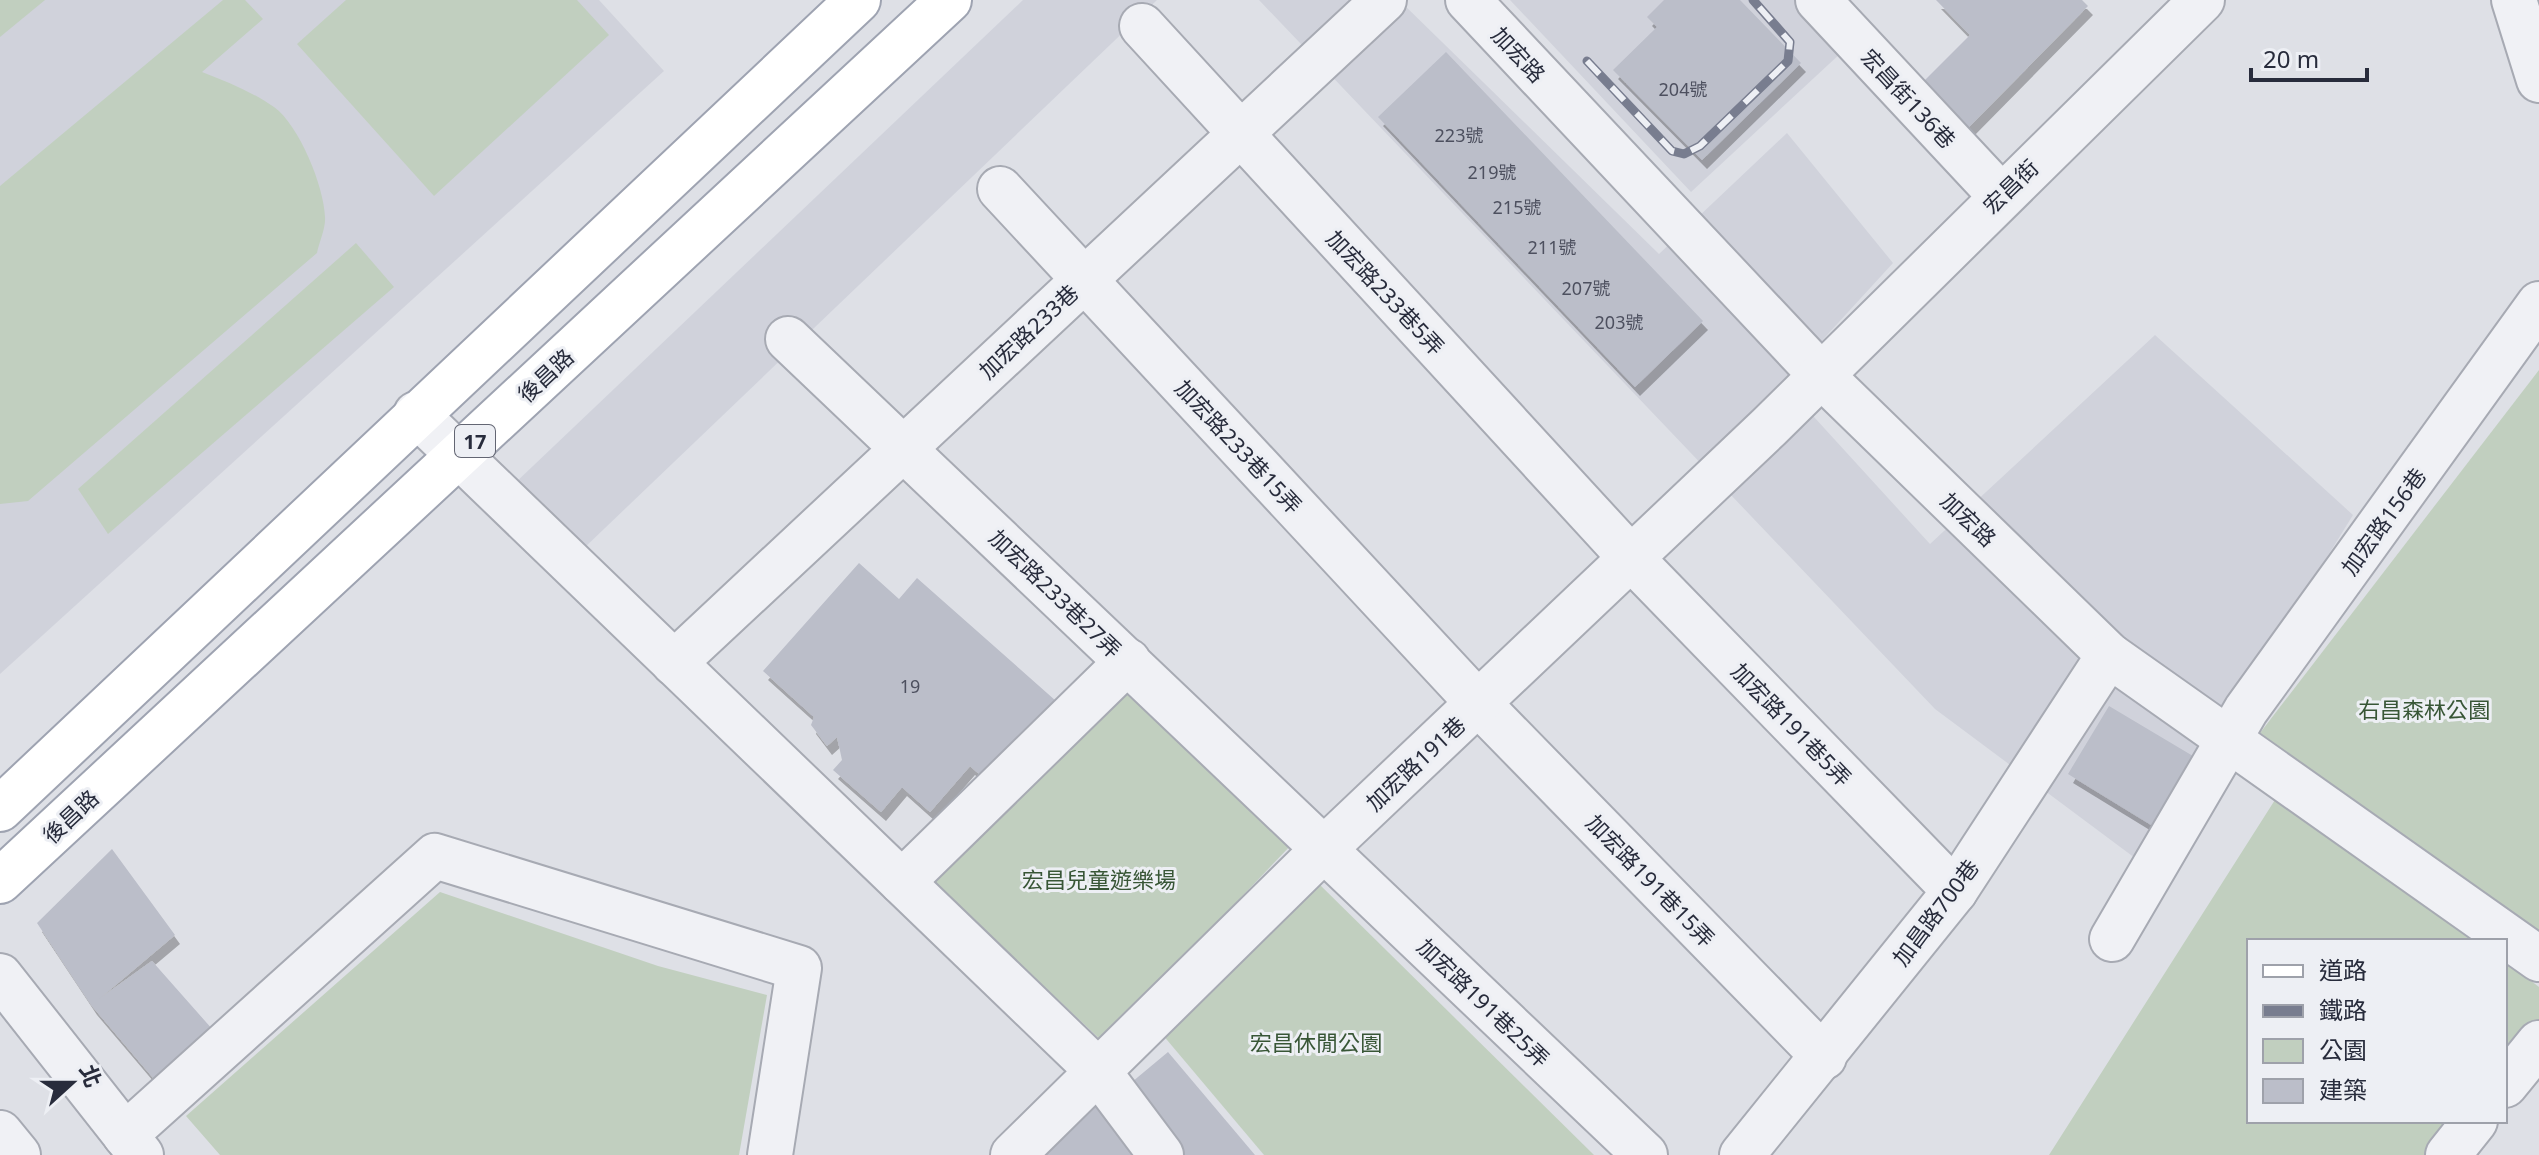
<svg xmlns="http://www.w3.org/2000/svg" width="2539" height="1155" font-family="'Noto Sans','Noto Sans TC',sans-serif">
<defs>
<filter id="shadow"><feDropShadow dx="5" dy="9" stdDeviation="0" flood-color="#0004"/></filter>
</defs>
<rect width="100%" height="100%" fill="#dee0e6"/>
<g fill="#d0d2db">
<path d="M0,0H599L664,71L0,674Z"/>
<path d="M1023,0H1157L582,550L513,485Z"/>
<path d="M1259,0H1399L1659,254L1787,133L1893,263L1783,383L1930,544L2155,335L2353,515L2139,861L1935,709Z"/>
<path d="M1510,0H1794L1842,52L1691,192Z"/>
</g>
<g fill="#c1cfbf">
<path d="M0,0H45L0,37Z"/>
<path d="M223,0H245L263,19L202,72C227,82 251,91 274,107C299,125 324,186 325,217C326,228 319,242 317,253L28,501L0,504V186Z"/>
<path d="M346,0H577L609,35L434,196L297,44Z"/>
<path d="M356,243L394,287L108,534L78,489Z"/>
<path d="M2539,370V937L2260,733Z"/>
<path d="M1127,690L1293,843L1103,1042L931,880Z"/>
<path d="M2280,792L2478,941H2249V1121H2496L2476,1155H2049Z"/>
<path d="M1317,882L1594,1155H1264L1162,1034Z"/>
<path d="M440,892L658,966L767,995L739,1155H220L186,1116Z"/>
<path d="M2505,961L2539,987V1051L2505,1107Z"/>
</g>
<g fill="#bbbec9" filter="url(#shadow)">
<path d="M1664,0H1740L1801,63L1702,160L1613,70L1657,27L1647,17Z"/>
<path d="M1936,0H2082L2088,6L1966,130L1921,84L1970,35Z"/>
<path d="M1446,52L1703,321L1635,387L1378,117Z"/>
<path d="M859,563L899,599L917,578L1056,701L986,780L970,766L930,812L902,787L881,812L833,770L842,760L837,737L827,746L811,725L814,717L763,671Z"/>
<path d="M2109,706L2203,762L2161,831L2068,774Z"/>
<path d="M112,849L175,935L99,999L152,961L213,1030L160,1086L92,1006L37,923Z"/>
<path d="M1168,1052L1255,1155H1173L1120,1092Z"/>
<path d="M1098,1094L1144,1155H1035Z"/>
</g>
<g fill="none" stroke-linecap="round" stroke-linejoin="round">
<g stroke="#a7aab3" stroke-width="48">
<g id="minor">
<path d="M1468,0L1820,374L2109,655L2539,959"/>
<path d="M1818,0L2000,195"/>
<path d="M2514,0L2539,80"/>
<path d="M1142,26L1630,557L1955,891"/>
<path d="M1000,189L1478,703L1824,1057"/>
<path d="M788,339L1645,1155"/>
<path d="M416,414L1098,1071L1161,1155"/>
<path d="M674,663L1384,0"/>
<path d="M902,882L1128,661"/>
<path d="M2112,939L2246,710L2539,304"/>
<path d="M0,976L141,1155"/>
<path d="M2505,1085L2539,1043"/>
<path d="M0,1133L18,1155"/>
<path d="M125,1135L435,856L799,968L770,1155"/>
<path d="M1013,1155L1324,849L1769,427L2202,0"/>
<path d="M1742,1155L1955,891L2109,655"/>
<path d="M2448,1155L2475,1121"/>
</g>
</g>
<g stroke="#9ea3b1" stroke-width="48">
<g id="major">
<path d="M0,809L858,0"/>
<path d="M0,881L949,0"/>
</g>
</g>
<use href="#minor" stroke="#f0f1f5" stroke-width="44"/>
<use href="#major" stroke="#fff" stroke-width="44"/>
<g stroke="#787d8f" stroke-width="9">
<path id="rail" d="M1587,61L1672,151L1684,154L1700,146L1788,61L1790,42L1753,0"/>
</g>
<use href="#rail" stroke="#edeff4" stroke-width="6" stroke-dasharray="18" stroke-linecap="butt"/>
</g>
<g text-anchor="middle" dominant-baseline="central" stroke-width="6" stroke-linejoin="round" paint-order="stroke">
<g font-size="18" fill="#4d505f">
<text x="1683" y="89">204號</text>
<text x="1459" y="135">223號</text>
<text x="1492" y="172">219號</text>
<text x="1517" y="207">215號</text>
<text x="1552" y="247">211號</text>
<text x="1586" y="288">207號</text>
<text x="1619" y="322">203號</text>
<text x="910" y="686">19</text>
</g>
<rect fill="#edeff4" stroke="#636673" stroke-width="2" x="455" y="425" width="40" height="32" rx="6"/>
<g font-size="20" font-weight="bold" fill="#282c3c">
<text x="475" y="441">17</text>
</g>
<g font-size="22" fill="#282c3c" stroke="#edeff4">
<text transform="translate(1519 54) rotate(47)">加宏路</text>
<text transform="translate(1909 98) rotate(47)">宏昌街136巷</text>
<text transform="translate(2010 186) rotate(-44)">宏昌街</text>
<text transform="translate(1386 292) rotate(47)">加宏路233巷5弄</text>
<text transform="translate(1028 331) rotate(-43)">加宏路233巷</text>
<text transform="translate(545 375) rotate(-43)">後昌路</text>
<text transform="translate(1239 446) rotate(47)">加宏路233巷15弄</text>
<text transform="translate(1969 519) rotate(44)">加宏路</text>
<text transform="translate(2383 521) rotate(-54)">加宏路156巷</text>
<text transform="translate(1056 593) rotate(44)">加宏路233巷27弄</text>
<text transform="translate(1792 724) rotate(46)">加宏路191巷5弄</text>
<text transform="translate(1415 763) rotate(-43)">加宏路191巷</text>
<text transform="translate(70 816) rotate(-43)">後昌路</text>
<text transform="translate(1651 880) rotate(46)">加宏路191巷15弄</text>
<text transform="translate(1935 912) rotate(-53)">加昌路700巷</text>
<text transform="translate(1484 1002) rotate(44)">加宏路191巷25弄</text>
</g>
<g font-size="22" fill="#385636" stroke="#edeff4">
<text x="2424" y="709">右昌森林公園</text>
<text x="1099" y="879">宏昌兒童遊樂場</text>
<text x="1316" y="1042">宏昌休閒公園</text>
</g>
</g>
<rect x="2247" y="939" width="260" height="184" fill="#edeff4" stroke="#9ea1aa" stroke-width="2"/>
<rect x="2263" y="965" width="40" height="12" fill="#ffffff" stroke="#9ea1aa" stroke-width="2"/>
<text x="2319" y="979" font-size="24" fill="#282c3c">道路</text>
<rect x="2263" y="1005" width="40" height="12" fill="#787d8f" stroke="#9ea1aa" stroke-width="2"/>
<text x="2319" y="1019" font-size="24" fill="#282c3c">鐵路</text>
<rect x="2263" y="1039" width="40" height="24" fill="#c1cfbf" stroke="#9ea1aa" stroke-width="2"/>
<text x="2319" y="1059" font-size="24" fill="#282c3c">公園</text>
<rect x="2263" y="1079" width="40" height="24" fill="#bbbec9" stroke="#9ea1aa" stroke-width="2"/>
<text x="2319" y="1099" font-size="24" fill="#282c3c">建築</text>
<g transform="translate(72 1083) rotate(69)" stroke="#edeff4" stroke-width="6" paint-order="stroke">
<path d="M0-6L14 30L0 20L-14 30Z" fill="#282c3c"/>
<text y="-12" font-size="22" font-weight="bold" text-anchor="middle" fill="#282c3c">北</text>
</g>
<path d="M2251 68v12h116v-12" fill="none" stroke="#282c3c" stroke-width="4"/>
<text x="2263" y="68" font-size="24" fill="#282c3c" stroke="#edeff4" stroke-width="6" paint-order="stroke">20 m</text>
</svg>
